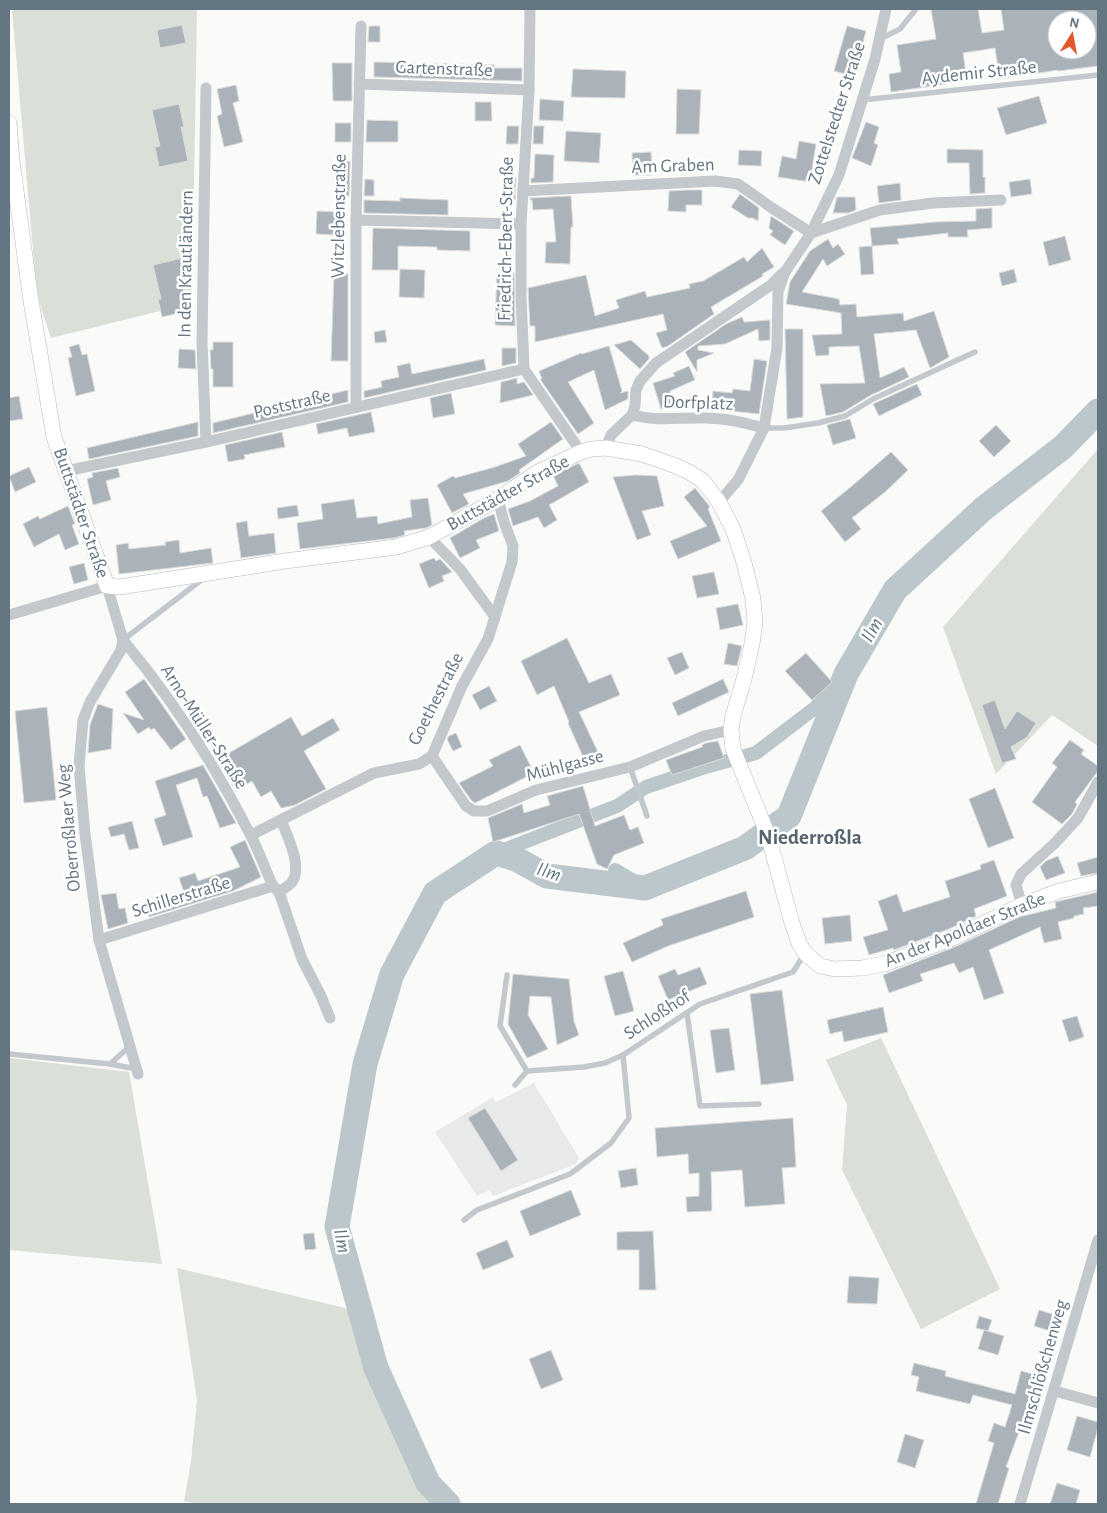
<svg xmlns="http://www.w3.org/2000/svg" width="1107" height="1513" font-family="'Alegreya Sans',sans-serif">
<rect width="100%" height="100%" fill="#fafaf8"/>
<path fill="#e8e9e9" d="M534,1083L579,1158L576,1164L493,1196L490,1190L477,1196L435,1132L493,1097L496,1102Z"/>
<g fill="#dadfd7">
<path d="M12,9H197L192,303L51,338L39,301L35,273Z"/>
<path d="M1098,449V746L1052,715L996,774L943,627Z"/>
<path d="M881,1038L1000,1289L921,1329L842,1170L847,1105L826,1060Z"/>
<path d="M9,1058L129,1072L162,1264L9,1250Z"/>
<path d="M177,1268L349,1309L403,1457L437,1504H197L184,1501L191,1461L197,1400Z"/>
</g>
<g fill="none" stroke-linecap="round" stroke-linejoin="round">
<g stroke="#bbc7cb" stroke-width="14">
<path d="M496,853L617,806L646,787L702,768L756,753L815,708L846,674"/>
<path d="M615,870L645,888"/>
</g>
<path stroke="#bbc7cb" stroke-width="25" d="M448,1504L428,1483L376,1368L337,1227L365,1064L392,974L435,893L496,853L516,859L547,876L645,888L745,848L789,816L846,674L895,590L983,509L1063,447L1098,411"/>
</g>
<g fill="#aab3b9" stroke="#dcdcda" fill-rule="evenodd">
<path d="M931,9H978L982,33L1004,30L1001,9H1098V66L1058,71V70L1000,79L995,48L963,53L967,81L891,92L889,74L901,72L897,45L936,39ZM1057,20H1087V50H1057Z"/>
<path d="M182,25L186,43L160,48L157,30Z"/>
<path d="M369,26H380V42H368Z"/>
<path d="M847,26L866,31L855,72H854L853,76L834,71Z"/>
<path d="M374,62L494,65V68H522V81L374,77Z"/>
<path d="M332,63H352V101H333Z"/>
<path d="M573,69L626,71L625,98L571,97Z"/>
<path d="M236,85L239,101L233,103L243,142L224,147L217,116L222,114L217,89Z"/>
<path d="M677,89L701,90L699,134H676Z"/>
<path d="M1039,96L1047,123L1006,135L997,108Z"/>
<path d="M540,99L564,101L563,121L539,120Z"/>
<path d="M475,102H491L492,121H475Z"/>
<path d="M179,104L184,127H181L188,161L159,167L155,147L160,146L152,110Z"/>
<path d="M367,120L398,121V142H366Z"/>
<path d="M866,122L879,127L874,143L878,145L871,166L852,158Z"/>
<rect x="335" y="123" width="16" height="19"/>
<path d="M507,126H519L518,144H506Z"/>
<path d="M534,126H544L543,144H533Z"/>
<path d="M566,131L601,133L599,163L564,161Z"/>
<path d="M799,141L816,144L810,182L778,177L782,156L796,159Z"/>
<path d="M947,149L983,150V177H985V193L970,194L969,163H947Z"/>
<path d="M739,150L762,151L761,166L738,165Z"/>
<path d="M651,152L652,175H633L632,153Z"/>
<path d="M535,154L554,155L553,182L531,183V178H534Z"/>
<path d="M350,161L349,196L341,195V163Z"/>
<path d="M502,178H516L515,200H502Z"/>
<path d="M365,179L374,180V196H364Z"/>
<path d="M1030,179L1032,194L1011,197L1009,182Z"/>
<path d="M900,183L901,200L879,203L877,186Z"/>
<path d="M688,190H702V205H686V212L668,211L669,191Z"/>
<path d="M740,194L759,208L758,221L753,218H748L731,207Z"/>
<path d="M571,196L573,227H571L570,264L545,263L546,242H556L553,209L533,210L532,200H530V198Z"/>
<path d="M837,197H855L856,210L849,213H833Z"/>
<path d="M400,198L448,200V215L364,213V200L400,201Z"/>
<path d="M992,208V228L967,230L968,237H948V233L897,239L899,244L872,246L870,228L936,222L976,221V209Z"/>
<path d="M317,211L337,212L336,235L316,234Z"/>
<path d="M771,216L794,231L785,245L770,235L773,231L769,228Z"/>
<path d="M373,228L470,231V251L437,250V247L398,246V270H372Z"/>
<path d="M1065,236L1071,260L1049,266L1043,242Z"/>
<path d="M828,239L833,248L838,244L845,254L827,266L823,259L802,292L839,299L840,305L856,304L857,317L903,313L904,321L934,311L949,357L930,368L916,330L874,334L880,378L904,367L909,377L871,395L843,412L826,416L820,384L865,383L859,346L829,347V355L816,356L812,335L842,334L841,313L786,304L790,282L810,251Z"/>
<path d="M872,246L874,274L861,275L859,247Z"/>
<path d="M762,248L774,267L762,274L763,276L711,307L714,314L668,346L662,348L656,333L667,330L663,314L535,342V326H530L528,288L586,275L595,316L619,308L616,300L645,291L647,297L690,288L689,284L703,281L744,257L747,262Z"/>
<path d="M183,258L187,278L181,280L188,311L162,317L158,299H161L153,265Z"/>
<path d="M400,269L425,270L424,298L399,297Z"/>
<path d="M1014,269L1017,282L1002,286L999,273Z"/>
<path d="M334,273L348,274V361H331Z"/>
<path d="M497,273H514L515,326L495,325Z"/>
<path d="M742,317L744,322L770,320V340L759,341L758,329L725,344L698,346V350L714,353L697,360V372L685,352L726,324Z"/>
<path d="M785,329H803V417L787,419Z"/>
<path d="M385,330L387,342L375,343L374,332Z"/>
<path d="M631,340L649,356V359L640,369L614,345Z"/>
<path d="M213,342H233V387H213V369H211L210,350H213Z"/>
<path d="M79,344L82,355L87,354L95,391L76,396L68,358L72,357L69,347Z"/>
<path d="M609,346L622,391L620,393L628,391V399L605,410L594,370L568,382L594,423L578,434L540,379H542L539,371L581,353L582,354Z"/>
<path d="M502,348H516V363L502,366Z"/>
<path d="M179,349L195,350L196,369L178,368Z"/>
<path d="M484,359L486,370L364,398V391L382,387L381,381L399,377L397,366L410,363L412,374Z"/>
<path d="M754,359L767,361L759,414L712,409L713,391L732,393L733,389L750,391Z"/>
<path d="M689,366L695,380L670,391L675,405L661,409L653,383L675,376L673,373Z"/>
<path d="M517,378V384L524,382L533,395L500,403L501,382Z"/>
<path d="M917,384L922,395L879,416L873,404Z"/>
<path d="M348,390V402L213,433V423Z"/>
<path d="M451,393L455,414L433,418L430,398Z"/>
<path d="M19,396L23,419L9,421V398Z"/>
<path d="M371,412L375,432L349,437L347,428L318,434L316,424Z"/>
<path d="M850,419L856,438L833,445L827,425Z"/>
<path d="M198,422V436L89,459L87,448Z"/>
<path d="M551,422L563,439L519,470L520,473L508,481L463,494L469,504L452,513L437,485L453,476L455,478L495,467L526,456L518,444Z"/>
<path d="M996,425L1011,441L994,457L979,441Z"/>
<path d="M282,432L285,447L244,455L245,459L228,462L225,445Z"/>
<path d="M891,452L908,470L885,492L852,518L861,529L845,542L821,511L852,486Z"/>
<path d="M579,463L589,482L549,505L557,520L544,528L538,517L513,526L508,509L530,501L558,486L553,475Z"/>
<path d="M29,467L36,482L15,492L9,476Z"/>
<path d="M118,468L120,477L106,481L111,500L93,505L87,479L93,477L92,473Z"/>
<path d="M635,475L657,476L664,506L642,511L651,535L637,540L613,477Z"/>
<path d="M695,488L710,507L708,509L721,541L678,559L670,541L707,526L684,497Z"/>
<path d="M428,498L432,525L426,528L404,531L405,535L394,538L300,549L297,523L323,519L321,504L354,499L357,518L377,516L378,524L412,517L410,500Z"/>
<path d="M297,505L299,516L278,519L277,508Z"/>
<path d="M68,506L75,524L72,525L79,544L65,550L59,534L34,547L23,524L38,516L40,519Z"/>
<path d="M494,514L499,531L476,540L480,548L460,558L450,538L484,518Z"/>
<path d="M247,521L249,536L274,533L276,553L241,558L236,523Z"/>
<path d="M179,540L180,553L211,548L213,563L119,574L116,545L128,543L129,549L166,545L165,542Z"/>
<path d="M434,558L436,561L440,559L452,572L442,576L444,581L429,588L419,564Z"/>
<path d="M84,563L88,580L74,584L69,567Z"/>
<path d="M714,572L719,594L697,598L692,576Z"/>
<path d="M738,604L743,625L720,630L716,608Z"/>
<path d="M567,638L589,683L611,674L620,695L579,712L598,752L584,759L568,723L569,722L554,686L537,695L521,661Z"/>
<path d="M728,643L742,646L737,666L724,664Z"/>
<path d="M682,652L689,668L675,675L667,658Z"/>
<path d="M806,653L832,682L812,700L785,671Z"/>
<path d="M144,679L186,739L171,750L154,728L151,730L149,727L138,734L123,713L144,720L125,692Z"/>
<path d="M723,679L729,692L678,716L672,703Z"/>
<path d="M489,686L497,701L480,710L472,695Z"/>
<path d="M995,700L1005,729L1017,711L1036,723L1027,737L1011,747L1016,759L1002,763L982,705Z"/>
<path d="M98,704L113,709L111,749L88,753L90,725Z"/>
<path d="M47,707L56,800L24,803L15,711Z"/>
<path d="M291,717L302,736L333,718L340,730L304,751L326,789L295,805L281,808L271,791L261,797L252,781L236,791L217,760Z"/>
<path d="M456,733L462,747L453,751L447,739L449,736Z"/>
<path d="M1070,740L1084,750L1081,754L1098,766V771L1075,802L1077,804L1072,814L1062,824L1032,802L1057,767L1052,763Z"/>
<path d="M718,741L724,758L672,775L666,760L702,747V745L706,743Z"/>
<path d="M520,745L534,773L475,803L471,800L459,783L493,766L489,760Z"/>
<path d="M203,765L236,823L220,828L207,796L203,797L197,778L176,785L193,837L163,846L154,819L166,815L155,781Z"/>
<path d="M583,786L595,826L624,815L630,830L638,827L644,843L614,855L607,869L597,864L579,814L493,842L488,818L522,804L524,813L550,805L547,796Z"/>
<path d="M995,788L1014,838L988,848L969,799Z"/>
<path d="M132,821L139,848L129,850L124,834L111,837L108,827Z"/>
<path d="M245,840L261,877L233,891L149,917L145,903L184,892L179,878L195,873L198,881L240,867L230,847Z"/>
<path d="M1058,856L1065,873L1046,880L1040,867L1046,861Z"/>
<path d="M1098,857V873L1081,876L1077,863Z"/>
<path d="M994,860L1007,896L974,909L976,916L949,929L894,950L893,948L869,955L863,937L888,930L878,901L897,894L903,912L950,897L945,881L981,869L980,865Z"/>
<path d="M746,891L754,917L668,946L632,962L623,943L663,925L661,919Z"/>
<path d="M1098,892V906L1083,908L1084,914L1074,916V918L1058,922L1062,939L1044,943L1040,927L989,950L1004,993L984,1000L973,967L959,973L954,963L920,974L923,981L889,993L883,975L957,946L1019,917L1056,908L1055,902Z"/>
<path d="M116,893L119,909L125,908L128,923L108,929L101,895Z"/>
<path d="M850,915L852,941L825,944L822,918Z"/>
<path d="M700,967L707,984L668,1000L658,976L675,969L678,975Z"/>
<path d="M623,971L634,1011L615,1016L604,976Z"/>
<path d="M513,974L569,979L574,1021L579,1035L557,1045L551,997L530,996L528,1015L548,1049L527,1058L508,1024Z"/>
<path d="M782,990L794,1081L761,1085L750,994Z"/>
<path d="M883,1007L888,1032L844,1042L842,1031L830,1034L827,1020Z"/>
<path d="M1077,1016L1084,1037L1069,1042L1062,1020Z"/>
<path d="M729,1028L735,1070L716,1073L710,1030Z"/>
<path d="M485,1108L518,1160L501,1171L468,1118Z"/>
<path d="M793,1118L796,1167L782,1168L785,1204L745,1207L742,1170L711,1172L712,1211L687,1212L686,1197L699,1196V1173L689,1174L688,1154L657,1157L655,1128Z"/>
<path d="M636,1168L638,1185L621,1188L618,1171Z"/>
<path d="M571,1190L581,1215L530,1236L520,1211Z"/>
<path d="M653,1231L656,1290H639V1250H617V1232Z"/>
<path d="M314,1233L316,1249L305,1250L303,1234Z"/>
<path d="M507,1240L514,1257L483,1270L476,1253Z"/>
<path d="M849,1276L879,1278L877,1304L847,1303Z"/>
<path d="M1039,1310L1055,1315L1050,1331L1034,1326Z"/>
<path d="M979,1316L992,1320L988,1331L976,1328Z"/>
<path d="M984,1330L1004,1336L998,1355L978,1349Z"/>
<path d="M551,1350L563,1380L541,1389L529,1359Z"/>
<path d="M914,1363L946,1371L945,1376L1015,1394L1021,1371L1036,1375L1023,1421L1006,1467L1009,1468L998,1504H976L994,1443L988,1441L994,1423L1005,1427L1012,1405L973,1395L970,1404L916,1391L919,1377L911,1375Z"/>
<path d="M1077,1416L1098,1422V1428L1090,1457L1067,1450Z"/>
<path d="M905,1434L924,1440L915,1468L897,1462Z"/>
<path d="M1057,1483L1080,1490L1076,1504H1050Z"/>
</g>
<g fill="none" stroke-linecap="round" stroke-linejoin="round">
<g stroke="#b3babf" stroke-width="16">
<path id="secondary" d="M9,123L12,161L31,301L54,437L107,586L120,587L285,561L396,547L429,537L498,499L538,472L581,452L592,449L606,448L642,454L676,466L689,472L703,481L719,502L733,529L743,559L753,599L755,622L752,644L744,679L733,716L731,730L733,749L768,835L792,923L799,943L805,953L820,966L835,969L862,968L884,964L953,938L1022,905L1059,891L1098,882"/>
</g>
<g stroke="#c3c8cc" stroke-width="5.5">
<path d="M880,39L900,29L916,9"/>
<path d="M862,100L1098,75"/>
<path d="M764,428H784L818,423L845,416L873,399L975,352"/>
<path d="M123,640L204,578"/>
<path d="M630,767L647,816"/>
<path d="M507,975L500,1026L527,1071L584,1067L605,1063L623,1055L700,1004L793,972L805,953"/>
<path d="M687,1013L700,1106L759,1104"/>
<path d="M9,1054L110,1064L136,1069"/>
<path d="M110,1064L129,1047"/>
<path d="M515,1085L527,1071"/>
<path d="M464,1220L477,1210L570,1174L611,1143L629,1118L623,1055"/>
</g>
<g stroke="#c3c8cc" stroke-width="11">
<path d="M530,9L529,90L521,224V295L524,369L581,452"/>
<path d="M359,84L529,90"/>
<path d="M206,88L202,342L206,442"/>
<path d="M523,191L715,181L738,184L772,208L811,233L880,210L933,203L1001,200"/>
<path d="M356,220L521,224"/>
<path d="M356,407V220L361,26"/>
<path d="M632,415C658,422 680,417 706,418C726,418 744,423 764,428"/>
<path d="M606,448L611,435L632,415L635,406L636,390L640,381L656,363L771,285L783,273"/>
<path d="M66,471L206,442L524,369"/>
<path d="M719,502L738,480L764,428L777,348L778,292L785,272L811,233L839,175L875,59L886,9"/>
<path d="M429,537L460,569L495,617"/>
<path d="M9,615L107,586L123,640L121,650L90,702L83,720L79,766L85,834L99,940L138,1074"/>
<path d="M123,640C173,700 215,765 250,834C259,851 265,869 273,886L279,892L302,959L321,996L330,1018"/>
<path d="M432,756L466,806L474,811H487L536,790L630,767L704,736L731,730"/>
<path d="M251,835L374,773L419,764L432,756L462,686L488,639L512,562L513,546L504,522L498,499"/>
<path d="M279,892C283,889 289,886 292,882C303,867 287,835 281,820"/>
<path d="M1022,905L1016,885L1021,874L1054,844L1078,818L1098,782"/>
<path d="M99,940L273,886"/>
<path d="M1055,1391L1098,1403"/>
<path d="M1020,1504L1098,1240"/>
</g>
<use href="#secondary" stroke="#fff" stroke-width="15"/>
</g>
<g text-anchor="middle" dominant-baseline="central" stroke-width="5" stroke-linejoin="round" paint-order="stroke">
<g font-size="19" fill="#657683" stroke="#fff">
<text transform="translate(444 69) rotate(2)">Gartenstraße</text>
<text transform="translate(979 73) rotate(-6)">Aydemir Straße</text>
<text transform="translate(837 113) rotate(-72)">Zottelstedter Straße</text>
<text transform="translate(673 166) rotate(-2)">Am Graben</text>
<text transform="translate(339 216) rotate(-89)">Witzlebenstraße</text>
<text transform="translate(506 239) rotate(-89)">Friedrich-Ebert-Straße</text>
<text transform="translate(186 264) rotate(-89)">In den Krautländern</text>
<text transform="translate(698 403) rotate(2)">Dorfplatz</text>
<text transform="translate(292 404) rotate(-13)">Poststraße</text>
<text transform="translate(508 493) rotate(-29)">Buttstädter Straße</text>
<text transform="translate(81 513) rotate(71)">Buttstädter Straße</text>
<text transform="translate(436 699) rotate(-63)">Goethestraße</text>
<text transform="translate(204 727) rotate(57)">Arno-Müller-Straße</text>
<text transform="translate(565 766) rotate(-15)">Mühlgasse</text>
<text transform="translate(69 828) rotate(-95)">Oberroßlaer Weg</text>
<text transform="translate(181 897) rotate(-17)">Schillerstraße</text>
<text transform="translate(965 930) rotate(-22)">An der Apoldaer Straße</text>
<text transform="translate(657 1015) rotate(-33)">Schloßhof</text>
<text transform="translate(1043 1367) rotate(-74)">Ilmschlößchenweg</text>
</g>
<g font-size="20" font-style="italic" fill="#60757c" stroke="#fff">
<text transform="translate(872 630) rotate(-60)">Ilm</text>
<text transform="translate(549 872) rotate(18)">Ilm</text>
<text transform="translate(342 1241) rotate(79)">Ilm</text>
</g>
<g font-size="21" font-weight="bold" fill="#57646e" stroke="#fff">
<text x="810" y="837">Niederroßla</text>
</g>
</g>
<rect width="1107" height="1513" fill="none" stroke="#657683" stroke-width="20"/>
<g transform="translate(1072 35) rotate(11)"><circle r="24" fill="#ffffff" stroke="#c1c8cd"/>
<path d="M0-4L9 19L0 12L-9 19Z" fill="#e4572e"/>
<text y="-8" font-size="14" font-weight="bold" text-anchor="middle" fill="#657683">N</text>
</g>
</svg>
